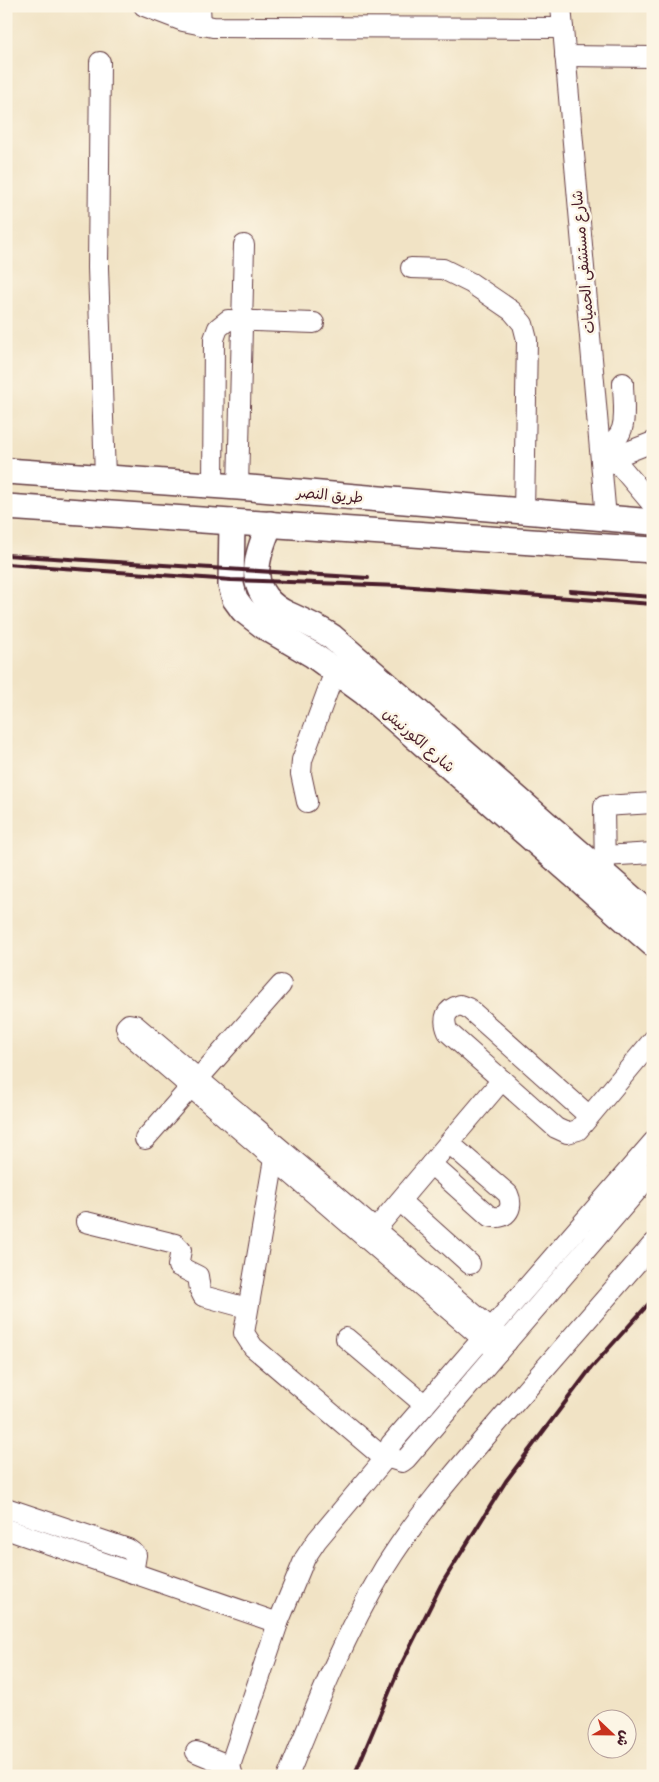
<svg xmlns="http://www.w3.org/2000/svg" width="659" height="1782" font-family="Sriracha,'Playpen Sans Arabic',sans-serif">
<rect width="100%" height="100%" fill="#fcf5e5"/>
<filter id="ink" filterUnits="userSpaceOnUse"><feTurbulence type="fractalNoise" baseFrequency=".02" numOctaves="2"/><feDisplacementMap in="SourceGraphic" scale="10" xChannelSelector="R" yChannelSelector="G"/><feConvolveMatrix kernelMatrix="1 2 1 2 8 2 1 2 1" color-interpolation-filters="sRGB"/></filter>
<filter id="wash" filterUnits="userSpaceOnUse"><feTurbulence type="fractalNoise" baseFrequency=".0096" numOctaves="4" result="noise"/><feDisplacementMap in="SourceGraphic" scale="20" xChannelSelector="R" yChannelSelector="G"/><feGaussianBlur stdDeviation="1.12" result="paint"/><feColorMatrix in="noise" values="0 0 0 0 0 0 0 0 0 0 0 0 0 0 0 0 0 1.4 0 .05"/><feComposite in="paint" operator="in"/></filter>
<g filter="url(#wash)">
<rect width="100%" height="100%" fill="#f1e3c5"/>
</g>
<g filter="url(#ink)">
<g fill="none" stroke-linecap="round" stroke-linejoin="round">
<g stroke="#633c42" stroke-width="22">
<g id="minor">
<path d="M144,6L183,21L213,27L563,28"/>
<path d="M200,6L201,25"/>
<path d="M561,6L606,518"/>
<path d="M565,56L653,57"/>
<path d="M100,62L98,268L105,477"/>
<path d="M411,268L443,269L471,283L512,311L523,324L527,340L524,512"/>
<path d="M600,446C632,442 623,407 623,383"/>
<path d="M600,448L621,467L653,505"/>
<path d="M612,458L653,442"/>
<path d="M213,485L214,339L218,328L228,320L314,323"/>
<path d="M238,487L244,245"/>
<path d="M307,802L301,774L302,760L335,671"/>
<path d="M604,856L653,853"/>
<path d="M605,875L604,806L653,803"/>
<path d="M589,1116L468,1008L460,1005C446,1009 442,1018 448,1032L556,1128L567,1133L578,1130L653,1040"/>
<path d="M145,1139L281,985"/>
<path d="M653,1142L391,1444L389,1449L392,1459L402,1462L406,1459L653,1172"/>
<path d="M274,1159L244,1333L253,1347L385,1459"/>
<path d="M431,1164L489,1216C505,1221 515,1209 508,1194L449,1143"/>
<path d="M400,1201L470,1264"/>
<path d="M86,1222L175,1244L181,1250L178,1266L198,1276L200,1290L203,1296L247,1308"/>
<path d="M375,1230L502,1080"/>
<path d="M346,1338L425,1405"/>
<path d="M498,1352L128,1033L126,1027L129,1024L135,1025L507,1342"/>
<path d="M6,1508L128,1549L136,1555L133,1573"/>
<path d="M6,1529L278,1623"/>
<path d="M196,1752L230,1766L233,1776"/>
<path d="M230,1766L278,1623L305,1558L317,1540L389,1454"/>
<path d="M288,1776C317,1704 345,1634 385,1567C420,1511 464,1462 506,1413C555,1357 604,1301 653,1244"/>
</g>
</g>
<g stroke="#633c42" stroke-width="28">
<g id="major">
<path d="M6,471L238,487L653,522"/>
<path d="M6,507L653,550"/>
<path d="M232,522L231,585L235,599L243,610L265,627L313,655L365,693L653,944"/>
<path d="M270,524C255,559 244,593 287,614C302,621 318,627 332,637L653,917"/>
</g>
</g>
<use href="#minor" stroke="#fff" stroke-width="20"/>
<use href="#major" stroke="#fff" stroke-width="25"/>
<g stroke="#4a1f2b" stroke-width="4">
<path d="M6,555L368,578"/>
<path d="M6,564L231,580L400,586L653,604"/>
<path d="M570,591L653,597"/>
<path d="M354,1776L399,1669L441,1585L506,1481L591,1368L653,1299"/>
</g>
</g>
</g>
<g text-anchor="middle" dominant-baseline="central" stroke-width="5" stroke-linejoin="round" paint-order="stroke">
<g font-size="15" fill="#4a1f2b" stroke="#fcf5e5">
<text transform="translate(583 262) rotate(-95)">شارع مستشفى الحميات</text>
<text transform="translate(330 495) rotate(5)">طريق النصر</text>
<text transform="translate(419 740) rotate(41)">شارع الكورنيش</text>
</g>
</g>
<rect width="659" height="1782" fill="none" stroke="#fcf5e5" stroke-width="25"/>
<g transform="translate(612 1734) rotate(112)"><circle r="24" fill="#fcf5e5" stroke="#b59f9b"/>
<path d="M0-4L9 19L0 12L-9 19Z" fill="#c8321e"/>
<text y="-8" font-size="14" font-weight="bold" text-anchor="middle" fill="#4a1f2b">ش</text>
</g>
</svg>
